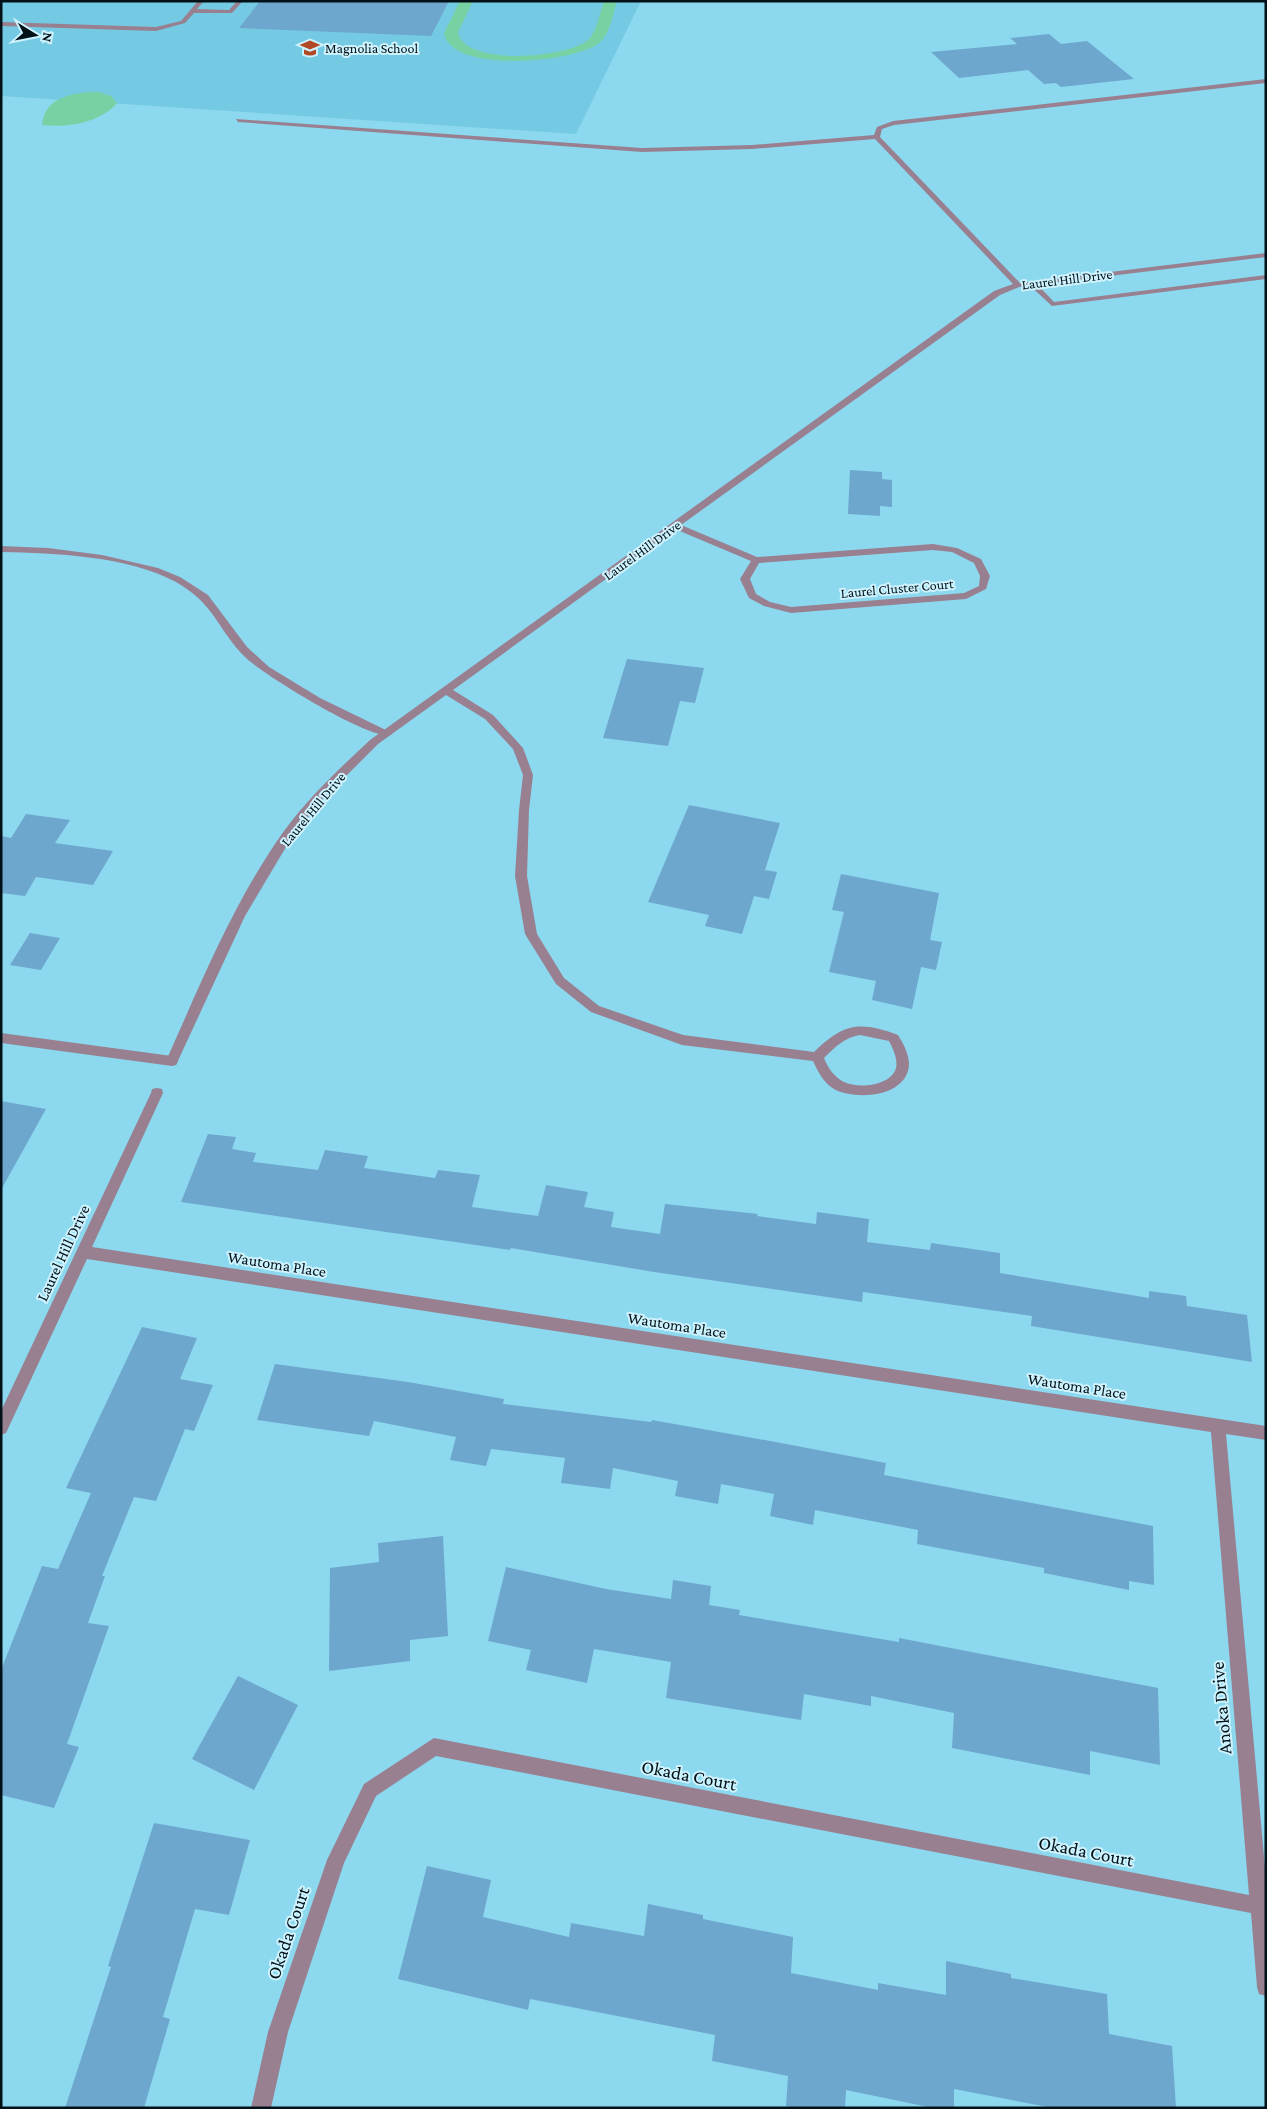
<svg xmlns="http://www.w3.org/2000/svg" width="1267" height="2109" font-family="'Crimson Pro',serif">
<rect width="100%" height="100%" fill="#8cd8ef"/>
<path fill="#75cae3" d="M1,1H641L576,134L1,96Z"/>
<g fill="#78d1a2">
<path d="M460,1H473L458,32C463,67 568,58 588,40C597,32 600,12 604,1H617C613,14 610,34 599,43C574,63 451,74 444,33Z"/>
<path d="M99,92L111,96L117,103C100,123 67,128 42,125C44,96 76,92 99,92Z"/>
</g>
<g fill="#6ea7ce">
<path d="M260,1H449L431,36L239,28Z"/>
<path d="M1049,34L1061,44L1087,41L1134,79L1061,87L1056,83L1044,84L1028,70L959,78L931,52L1017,44L1010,38Z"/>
<path d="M850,470L882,472V479L892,480V507L880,506V516L848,514Z"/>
<path d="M627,659L704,668L695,703L680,701L668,746L603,738Z"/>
<path d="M689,805L780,823L765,870L777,872L769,899L754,896L742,934L705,926L709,915L648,902Z"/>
<path d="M26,814L70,820L55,843L113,851L93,885L36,877L25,896L1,893V836L11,838Z"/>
<path d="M841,874L939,893L930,940L942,942L936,970L921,967L912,1009L872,1000L876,981L829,972L844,912L832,910Z"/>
<path d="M30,933L60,938L41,970L10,965Z"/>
<path d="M1,1101L46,1109L1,1190Z"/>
<path d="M208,1134L236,1137L232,1149L256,1153L253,1162L318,1170L325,1150L368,1156L364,1168L435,1178L438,1170L480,1175L472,1207L538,1216L546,1185L588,1192L584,1207L614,1212L611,1227L660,1234L665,1204L758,1214L757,1216L816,1224L817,1212L869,1219L867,1242L930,1250L931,1243L1000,1253V1273L1149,1298V1291L1186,1296L1187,1306L1247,1315L1252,1362L1031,1326L1032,1316L863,1292L862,1302L654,1272L511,1248L510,1250L181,1202Z"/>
<path d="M142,1327L197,1338L180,1379L213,1385L194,1431L185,1429L156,1501L134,1497L102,1576H105L88,1623L109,1626L67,1744L79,1747L54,1808L1,1795V1670L42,1566L58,1569L91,1493L66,1488Z"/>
<path d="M275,1364L408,1382L504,1399L503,1404L651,1422L652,1420L781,1443L886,1463L884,1475L1153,1526L1154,1585L1129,1581V1590L1044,1573V1568L917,1544L918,1530L815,1510L813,1525L770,1516L774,1494L721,1484L718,1504L675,1496L678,1481L613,1468L610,1489L561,1483L565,1458L491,1449L486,1466L450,1460L456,1437L374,1421L369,1436L257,1420Z"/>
<path d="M443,1536L448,1636L410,1640V1661L329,1671L330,1568L379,1562L378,1543Z"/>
<path d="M506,1567L606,1589L671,1599L673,1580L711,1586L709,1605L740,1610L739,1615L899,1642V1638L1158,1688L1160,1765L1090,1751V1775L952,1748L954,1713L871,1696V1706L804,1694L801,1720L666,1698L671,1662L594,1649L587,1683L526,1670L531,1650L488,1641Z"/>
<path d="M238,1676L298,1705L254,1790L192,1759Z"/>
<path d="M154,1823L250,1840L229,1915L195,1909L163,2017L170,2019L144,2108H65L111,1967L108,1966Z"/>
<path d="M427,1866L491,1880L483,1917L569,1937L571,1923L644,1936L648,1904L703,1915V1919L793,1937L791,1973L878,1990V1983L946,1995V1961L1011,1974V1978L1107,1994L1109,2034L1172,2046L1176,2108H1053L954,2089V2108H933L846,2090L845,2108H798L786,2106L788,2076L712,2061L715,2035L530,1999L528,2010L398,1979Z"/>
</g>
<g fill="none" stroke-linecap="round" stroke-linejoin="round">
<g fill="#988090" fill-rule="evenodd">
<path d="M198,1H204L197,9L229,10L237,1L242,2L232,13H194L185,23L156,31L1,26V22L156,27L181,21Z"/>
<path d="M1266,275V279L1052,306L1027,283L1034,281L1054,302Z"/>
<path d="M1,546L48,548L102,555L158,568L180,577L208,595L247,647L269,667L320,698L392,733L391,735C371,741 262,674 245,657C217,629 215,604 176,582C128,556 55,553 1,552Z"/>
<path d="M1,1033L172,1056L176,1057L178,1061L176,1065L172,1066L1,1043Z"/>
</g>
<g fill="#988090" fill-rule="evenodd">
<path d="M1266,79V83L894,125L882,129L880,137L1020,283L1266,253V257L1019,287L1000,295L681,525L757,557L933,544L957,548L981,559L990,576L986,589L966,599L791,613L764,606L749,598L740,579L751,561L675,529L453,690L493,715L523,748L533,775L529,810L527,876L537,934L564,978L599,1006L683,1035L814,1052C844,1023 860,1021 898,1035C903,1043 909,1054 909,1064C908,1097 856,1101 834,1089C824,1083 818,1072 813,1061L682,1045L591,1012L556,984L525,934L515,876L519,810L523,775L513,749L485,719L446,695L378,744L322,800L292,837L245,916L176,1065H168L166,1061C201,983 234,901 284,831C309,797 340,768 370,740L994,291L1013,284L875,139L752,149L642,152L238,122L236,119L642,148L752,145L874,135L877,127L893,121ZM933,550L952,552L974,563L980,576L979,586L964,593L791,607L770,602L756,594L750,579L759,563ZM860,1035L889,1041C893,1049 898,1059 896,1068C891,1086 858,1089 844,1082C834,1077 828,1068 824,1058C834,1048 845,1037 860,1035Z"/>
<path d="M157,1088L162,1089L163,1093L92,1247L1266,1426V1440L1226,1434L1266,1879V1996L1259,1994L1257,1987L1251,1913L436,1756L376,1796L344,1863L288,2032L271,2108H251L268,2032L327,1860L364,1784L434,1738L1249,1895L1211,1432L87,1259L6,1433L1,1435V1411L151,1093L152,1089Z"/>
</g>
</g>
<defs>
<g id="school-bare" transform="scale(1.5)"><path d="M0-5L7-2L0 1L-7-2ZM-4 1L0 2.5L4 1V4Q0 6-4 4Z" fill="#b04924" stroke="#cef3fe" stroke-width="2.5" paint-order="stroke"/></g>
</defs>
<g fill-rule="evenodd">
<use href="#school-bare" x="310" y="48"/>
</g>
<g text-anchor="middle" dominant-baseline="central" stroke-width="4" stroke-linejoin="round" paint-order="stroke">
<g font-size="14" fill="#001117" stroke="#cef3fe" text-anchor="start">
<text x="325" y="48">Magnolia School</text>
</g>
<g font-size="14" fill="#001117" stroke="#cef3fe">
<text transform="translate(1067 279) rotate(-7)">Laurel Hill Drive</text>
<text transform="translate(642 550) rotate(-36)">Laurel Hill Drive</text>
<text transform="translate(897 588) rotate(-5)">Laurel Cluster Court</text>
<text transform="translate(313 809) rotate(-50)">Laurel Hill Drive</text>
</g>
<g font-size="16" fill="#001117" stroke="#cef3fe">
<text transform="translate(63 1253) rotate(-65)">Laurel Hill Drive</text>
<text transform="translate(277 1264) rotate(9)">Wautoma Place</text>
<text transform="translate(677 1325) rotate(9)">Wautoma Place</text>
<text transform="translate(1077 1386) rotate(9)">Wautoma Place</text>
</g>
<g font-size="19" fill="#001117" stroke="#cef3fe">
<text transform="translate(1221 1708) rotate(-95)">Anoka Drive</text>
<text transform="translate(689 1775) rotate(11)">Okada Court</text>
<text transform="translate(1086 1851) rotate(11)">Okada Court</text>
<text transform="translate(288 1933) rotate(-71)">Okada Court</text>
</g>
</g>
<rect width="1267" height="2109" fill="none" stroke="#001117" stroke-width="5"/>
<g transform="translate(35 35) rotate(100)" stroke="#cef3fe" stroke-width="4" paint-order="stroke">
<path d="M0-4L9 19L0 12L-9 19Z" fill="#001117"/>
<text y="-8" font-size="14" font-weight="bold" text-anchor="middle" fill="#001117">N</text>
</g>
</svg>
